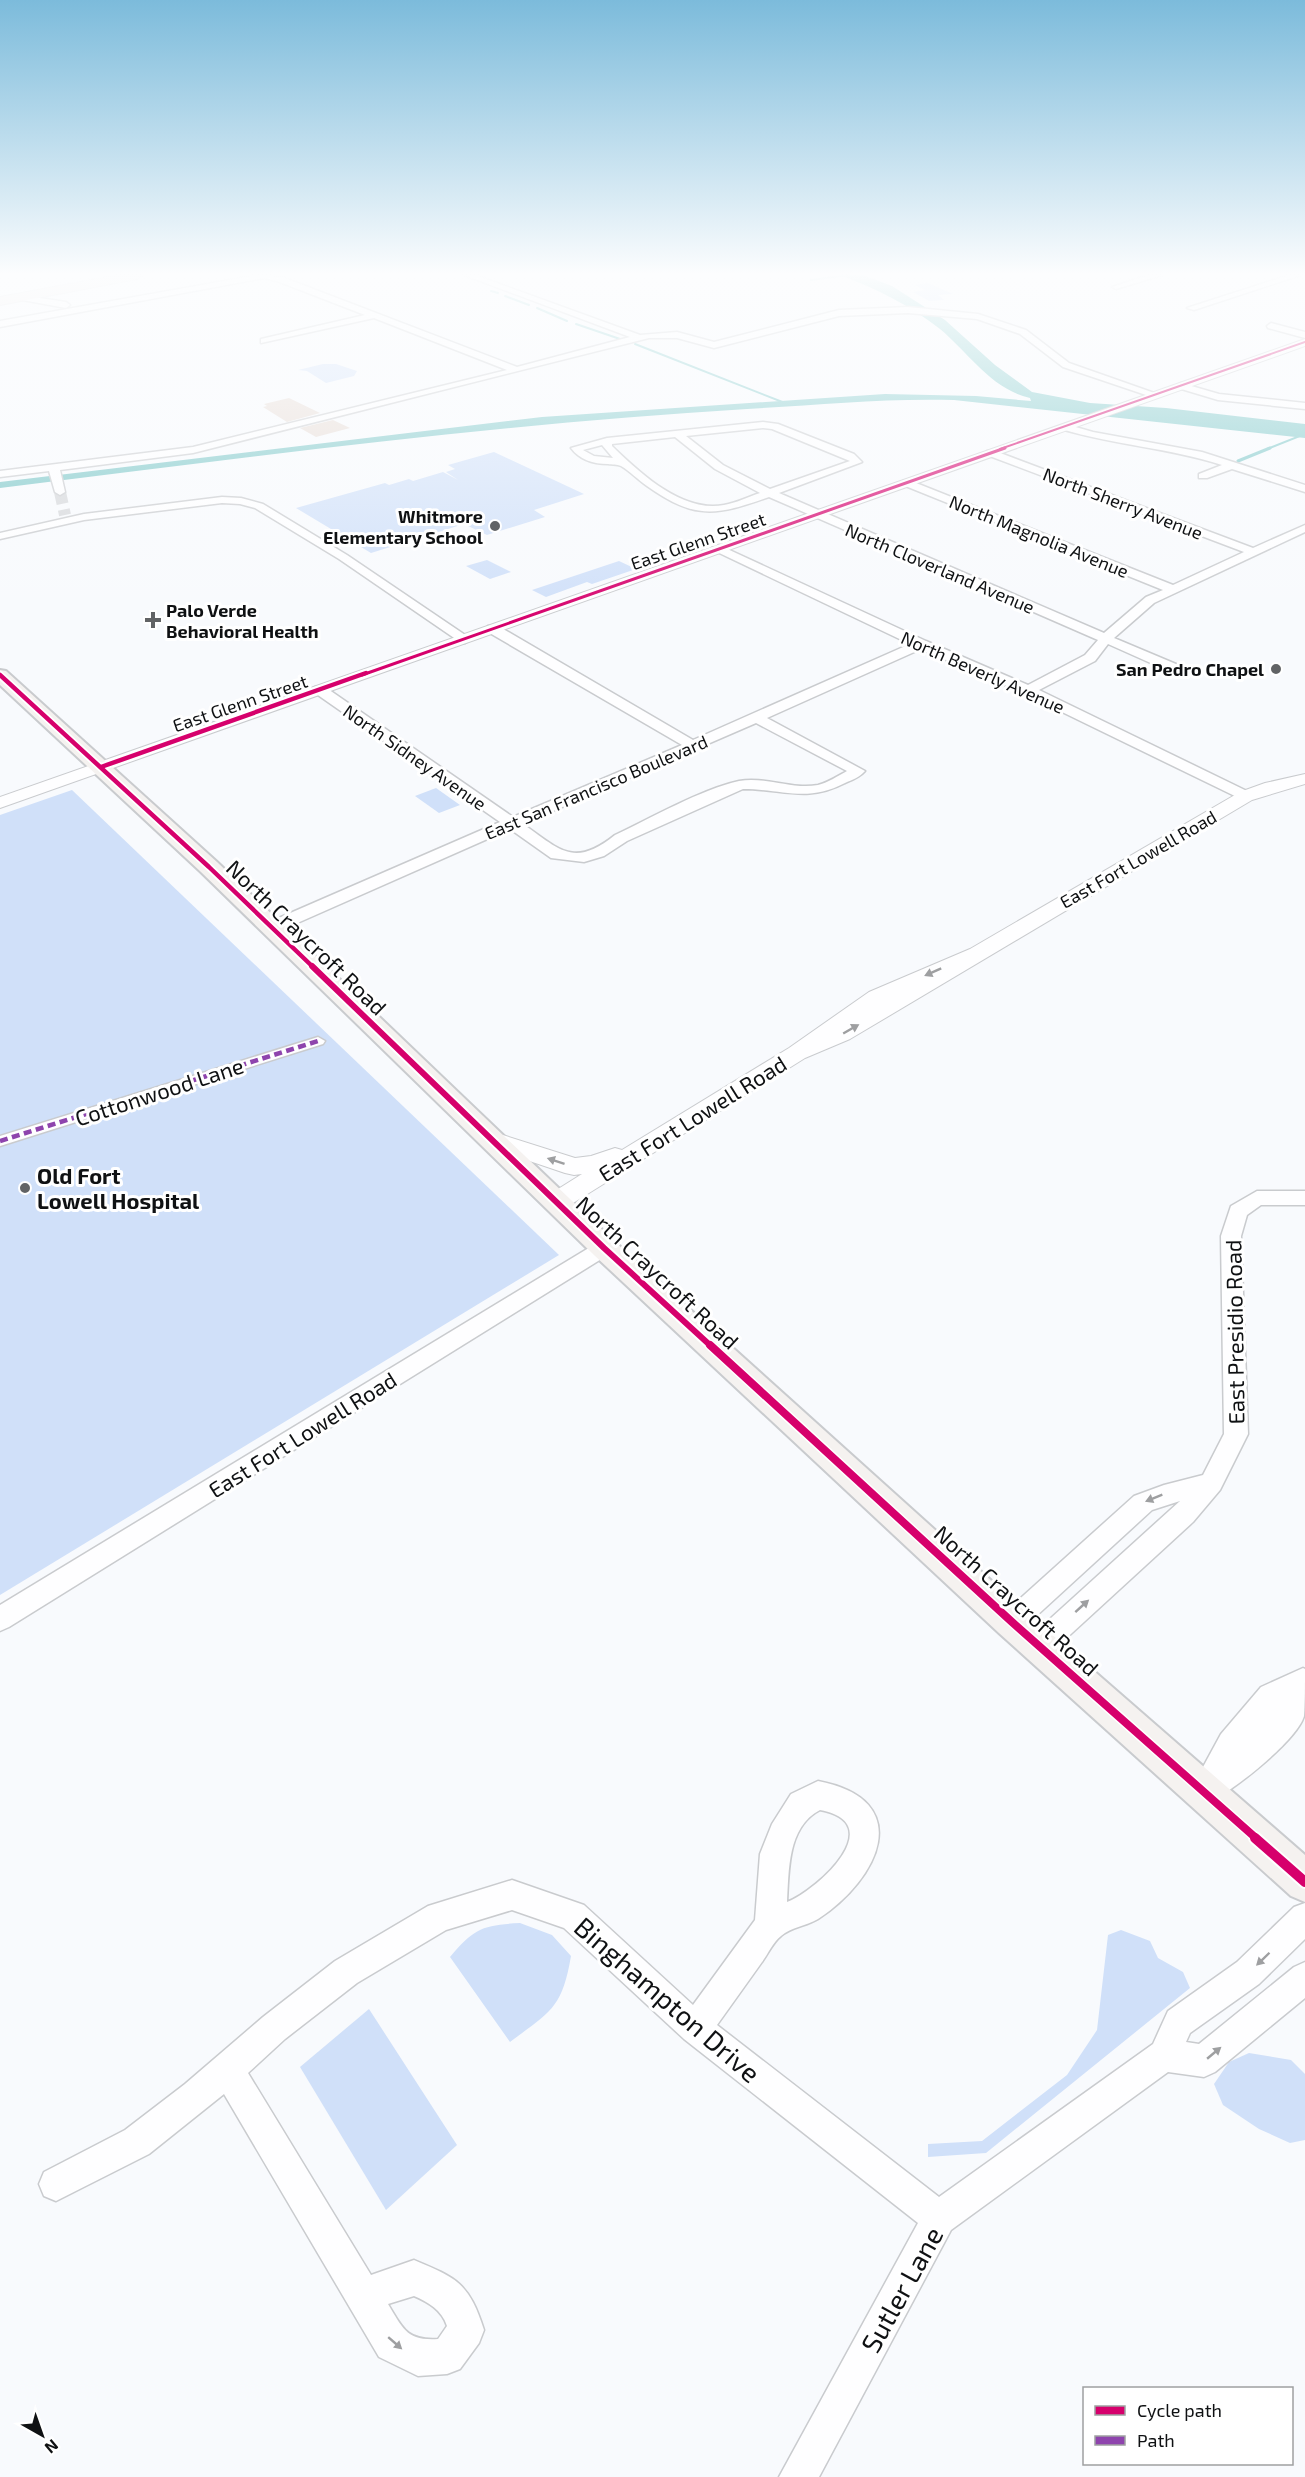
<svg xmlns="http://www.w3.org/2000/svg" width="1305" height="2477" font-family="'Exo 2',sans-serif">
<rect width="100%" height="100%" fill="#f8fafd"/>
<g fill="#d0e0f9">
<path d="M928,283L953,294L938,295L944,300L929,301L913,292L925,290L915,285Z"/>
<path d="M323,364H336L357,371L354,376L326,383L307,371L298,370Z"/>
<path d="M494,452L584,494L534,510L545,517L487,535L464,524L371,553L296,508L385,483L389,485L409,479L413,481L443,472L458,480L446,472L455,469L448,465Z"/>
<path d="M487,560L511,572L490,579L466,566Z"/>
<path d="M619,561L636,569L592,584L587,582L546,597L532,590Z"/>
<path d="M436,788L460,805L439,813L415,796Z"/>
<path d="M72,790L559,1255L0,1595V815Z"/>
<path d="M520,1923L552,1935L571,1956C562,2009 550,2012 510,2042L450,1957C474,1928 483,1925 520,1923Z"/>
<path d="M1121,1930L1150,1941L1158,1958L1183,1972L1190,1988L986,2153L928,2157V2144L982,2141L1067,2075L1097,2030L1108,1935Z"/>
<path d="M369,2009L457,2145L386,2210L300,2067Z"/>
<path d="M1249,2053L1291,2060L1305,2074V2140L1290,2143L1259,2129L1223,2105L1214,2084L1229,2062Z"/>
</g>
<path fill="#7ac6c7" d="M839,275H863L892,286L945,320L995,365L1032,392L1090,403L1166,408L1305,424V438L954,400C884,398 816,405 747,409C497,424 249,457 0,488V482L542,417L885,394L976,396L1031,401L1030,398C991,389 969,353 940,329C909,305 876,288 839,275Z"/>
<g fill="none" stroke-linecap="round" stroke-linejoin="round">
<g stroke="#7ac6c7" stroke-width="2">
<path d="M811,280L848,275"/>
<path d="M491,291L498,293"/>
<path d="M505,296L529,305"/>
<path d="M537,308L567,321"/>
<path d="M576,324L620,339"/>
<path d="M635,344L785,403"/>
<path d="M1267,449L1305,434"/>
</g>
<path stroke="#7ac6c7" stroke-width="3" d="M1238,461L1270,448"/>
</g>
<g fill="#e6dad3">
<path d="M289,398L320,413L287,422L263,407L267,406L264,404Z"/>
<path d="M333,420L350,428L316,437L300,428Z"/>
</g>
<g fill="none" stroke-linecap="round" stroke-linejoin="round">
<path stroke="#d5d7da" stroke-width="12" stroke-dasharray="12 6" stroke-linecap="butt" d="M60,492L65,515"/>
<g stroke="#c9cbce" stroke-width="3">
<path id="pedestrian" d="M318,1037L325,1041L323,1044L0,1146V1136Z"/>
</g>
<g stroke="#c9cbce" stroke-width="3">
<g id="minor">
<path d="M257,275L282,277L517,367L630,337L464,275H475L640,335L677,332L714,342L839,310L908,307L978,314L1026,330L1069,363L1160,395L1152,397L1063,367L1020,334L977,319L908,313L839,316L714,348L677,338H649L193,453L60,470L65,492L60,495L55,492L49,471L0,477V471L193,447L507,370L374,318L261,343V339L365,315L277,281L264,278L0,327V321Z"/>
<path d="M1149,275H1162L1116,289L1112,287Z"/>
<path d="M1289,275H1301L1194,310L1187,308Z"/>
<path d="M20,295L66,302L70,305L66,308L17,299V295Z"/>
<path d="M1271,323L1305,332V338L1268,328L1267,326Z"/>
<path d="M1181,383L1219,394L1305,403V409L1218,400L1178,388L1176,386Z"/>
<path d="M763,422L778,424L854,454L862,462L779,493L1104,633L1146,597L1163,590L903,485V481H911L1173,585L1244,552L987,455V451H995L1253,548L1305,525V532L1154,603L1114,638L1183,667L1185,670L1183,673H1173L1108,644L1095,661L1039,690L1251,793L1253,796L1251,799H1241L1023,693L921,649L767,718L865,771C860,777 852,780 845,783C807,803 783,789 743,789L627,841L604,856L584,862L551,858L510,829L277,932H265L263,928L265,924L500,822L315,693L313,690L315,687H325L513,817L682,745L488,632L487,629L488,626H498L693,740L910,644L715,551V547H723L926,641L1028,685L1085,655L1098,640L769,497C716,516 695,520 647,486C638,480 630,471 621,466C617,464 612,465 608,464C593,464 580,460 571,448L607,438ZM763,428L772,429L850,461L770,489L723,465L686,436ZM675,437L715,469L760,493C748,497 736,503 724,505C682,513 640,473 612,446V444ZM602,445L613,458L594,456L583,450ZM756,723L847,771C838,776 827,783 818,785C792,790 765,776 739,781C702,789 651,818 615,835C574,868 560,850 523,824Z"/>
<path d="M1065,424L1093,432L1202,452L1305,485V492L1232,469L1207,478H1199V474L1222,465C1170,448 1114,445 1061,429L1060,427Z"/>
<path d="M222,497L241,498L263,504L347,555L471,639L465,643L460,642L339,559L255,508L240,504L222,503L84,520L0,539V533L84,514Z"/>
<path d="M1257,1191H1305V1205H1261L1247,1215L1241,1236L1248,1434L1220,1490L1193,1522L1048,1655L1039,1658L1030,1655L1026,1646L1030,1637L1180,1501L1152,1510L1021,1630L1012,1634L1003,1630L999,1622L1003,1614L1134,1496L1164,1485L1203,1475L1224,1434L1221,1236L1231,1206Z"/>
<path d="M604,1240L611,1243L615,1248L611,1253L9,1627L0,1631V1605L597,1243Z"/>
<path d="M1303,1668L1305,1669C1305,1683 1305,1702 1304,1716C1297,1741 1228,1795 1204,1805L1194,1801L1190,1791L1221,1734L1261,1687Z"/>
<path d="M818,1781C917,1800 879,1879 818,1919C807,1926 791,1927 781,1936C773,1942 768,1954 762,1962C747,1983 732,2004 717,2025L939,2197L1153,2044L1168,2011L1237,1962L1294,1907L1305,1903V1939L1259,1984L1190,2033L1186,2042L1199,2044L1294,1967L1305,1962V1998L1215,2072L1204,2077L1168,2072L951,2230L819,2477H779L918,2223L684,2039L564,1928L512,1910L446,1930L357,1983L285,2039L248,2073L371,2275L414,2260C457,2278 469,2283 484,2330L479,2343L460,2369L447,2374L418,2376L379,2357L224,2094L149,2154L56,2201L44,2196L39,2184L44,2172L125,2130L185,2084L263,2017L335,1961L428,1906L512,1880L584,1905L693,2005L755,1920L760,1854L772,1824L791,1794ZM820,1810C890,1823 819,1889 787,1902C789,1871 787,1827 820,1810ZM414,2296C428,2302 442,2310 447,2326L438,2339C407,2341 403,2329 388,2304Z"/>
</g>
</g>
<g stroke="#c9cbce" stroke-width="2">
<g id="tertiary">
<path d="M1305,339V346L0,808V797Z"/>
<path d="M1305,774V784L1252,800L850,1039L805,1058L565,1208L556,1211L547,1208L544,1202L547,1196L582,1174L574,1175L565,1173L482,1145L478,1139L482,1133L490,1131L575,1158L591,1156L615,1148L622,1150L789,1048L869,992L970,949L1240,792L1265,783Z"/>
</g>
</g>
<g stroke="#c9cbce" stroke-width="4">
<path id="secondary" d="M0,670L6,671L217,862L614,1241L1025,1611L1305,1855V1902L1291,1896L999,1633L594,1255L201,872L0,685Z"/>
</g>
<g stroke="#d6d7d8" stroke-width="2">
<path id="primary" d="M118,275H143L137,279L0,305V297Z"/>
</g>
<use href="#pedestrian" fill="#fefeff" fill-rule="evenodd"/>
<use href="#minor" fill="#fefeff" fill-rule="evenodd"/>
<use href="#tertiary" fill="#fefeff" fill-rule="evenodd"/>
<use href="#secondary" fill="#f5f2f0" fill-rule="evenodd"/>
<use href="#primary" fill="#ede5e2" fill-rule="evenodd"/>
<path stroke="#8e44ad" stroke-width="4.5" stroke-dasharray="8 4.5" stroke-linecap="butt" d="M0,1141L318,1041"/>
<g stroke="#fff" stroke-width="4">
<path id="cycleway-far5" d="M1000,449L1305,342"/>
</g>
<g stroke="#fff" stroke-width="5">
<path id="cycleway-far4" d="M362,675L1005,448"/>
</g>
<g stroke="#fff" stroke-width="8">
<g id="cycleway-far3">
<path d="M0,675L209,867L313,967"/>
<path d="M101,767L366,673"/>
</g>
</g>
<g stroke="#fff" stroke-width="10">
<path id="cycleway-far2" d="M312,966L604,1248L712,1347"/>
</g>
<g stroke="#fff" stroke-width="11">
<path id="cycleway-far1" d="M710,1345L1012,1622L1257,1839"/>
</g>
<g stroke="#fff" stroke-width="14">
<path id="cycleway" d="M1255,1838L1305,1882"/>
</g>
<use href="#cycleway-far5" stroke="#d6006c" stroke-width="2"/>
<use href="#cycleway-far4" stroke="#d6006c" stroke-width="3"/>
<use href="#cycleway-far3" stroke="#d6006c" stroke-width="4.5"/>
<use href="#cycleway-far2" stroke="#d6006c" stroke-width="6"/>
<use href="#cycleway-far1" stroke="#d6006c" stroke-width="8"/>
<use href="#cycleway" stroke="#d6006c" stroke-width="10"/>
</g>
<defs><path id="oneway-solid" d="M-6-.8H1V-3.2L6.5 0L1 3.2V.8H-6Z" transform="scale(1.5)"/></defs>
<g fill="#9e9fa1">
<use href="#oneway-solid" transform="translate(933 972) rotate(156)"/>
<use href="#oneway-solid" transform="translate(851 1029) rotate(-30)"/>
<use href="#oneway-solid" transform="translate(556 1161) rotate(-162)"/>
<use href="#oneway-solid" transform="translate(1154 1498) rotate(158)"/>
<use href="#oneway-solid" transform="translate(1082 1606) rotate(-42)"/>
<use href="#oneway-solid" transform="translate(1263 1959) rotate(136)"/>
<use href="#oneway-solid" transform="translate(1214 2053) rotate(-40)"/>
<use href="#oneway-solid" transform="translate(395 2343) rotate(41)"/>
</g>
<linearGradient id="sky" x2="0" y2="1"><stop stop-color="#7cbbdb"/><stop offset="0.44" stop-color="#fcfdfe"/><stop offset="1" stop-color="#fcfdfe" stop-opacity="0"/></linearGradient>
<rect width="1305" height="622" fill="url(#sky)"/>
<g fill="#616365" stroke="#fff" stroke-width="2">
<circle cx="495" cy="526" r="6"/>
<path d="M150 611h6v6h6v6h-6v6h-6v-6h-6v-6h6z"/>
<circle cx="1276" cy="669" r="6"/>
<circle cx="25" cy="1188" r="6"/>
</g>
<g text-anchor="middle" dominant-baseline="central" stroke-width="6" stroke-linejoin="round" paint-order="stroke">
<g font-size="18" fill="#0f1113" stroke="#fff">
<text transform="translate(1123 503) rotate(21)">North Sherry Avenue</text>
<text transform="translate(1039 536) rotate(22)">North Magnolia Avenue</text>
<text transform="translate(698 541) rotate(-19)">East Glenn Street</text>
<text transform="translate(940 568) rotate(23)">North Cloverland Avenue</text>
<text transform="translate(983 672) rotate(24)">North Beverly Avenue</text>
<text transform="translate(240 703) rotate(-19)">East Glenn Street</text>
<text transform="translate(415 757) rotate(35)">North Sidney Avenue</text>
<text transform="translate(596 787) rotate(-23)">East San Francisco Boulevard</text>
<text transform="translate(1138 859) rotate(-30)">East Fort Lowell Road</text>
</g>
<g font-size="18" font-weight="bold" fill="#0f1113" stroke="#fff" text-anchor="end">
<text x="483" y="516">Whitmore<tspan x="483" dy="21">Elementary School</tspan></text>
<text x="166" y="610" text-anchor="start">Palo Verde<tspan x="166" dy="21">Behavioral Health</tspan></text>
<text x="1264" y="669">San Pedro Chapel</text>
</g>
<g font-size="22" fill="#0f1113" stroke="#fff">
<text transform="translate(307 937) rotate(44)">North Craycroft Road</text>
<text transform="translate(159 1091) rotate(-18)">Cottonwood Lane</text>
<text transform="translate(692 1118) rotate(-32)">East Fort Lowell Road</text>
<text transform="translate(658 1272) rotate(43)">North Craycroft Road</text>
<text transform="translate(1234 1332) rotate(-91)">East Presidio Road</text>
<text transform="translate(302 1434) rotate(-32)">East Fort Lowell Road</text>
<text transform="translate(1017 1600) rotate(42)">North Craycroft Road</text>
</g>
<g font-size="22" font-weight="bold" fill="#0f1113" stroke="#fff" text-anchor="start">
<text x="37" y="1175">Old Fort<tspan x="37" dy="25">Lowell Hospital</tspan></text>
</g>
<g font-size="27" fill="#0f1113" stroke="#fff">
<text transform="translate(668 1999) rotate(41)">Binghampton Drive</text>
<text transform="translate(901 2289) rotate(-61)">Sutler Lane</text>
</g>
</g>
<rect x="1083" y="2387" width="210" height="78" fill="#ffffff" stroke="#9fa0a1" stroke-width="1.5"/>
<rect x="1095" y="2406" width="30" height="9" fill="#d6006c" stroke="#9fa0a1" stroke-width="1.5"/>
<text x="1137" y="2417" font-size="18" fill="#0f1113">Cycle path</text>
<rect x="1095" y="2436" width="30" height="9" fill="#8e44ad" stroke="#9fa0a1" stroke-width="1.5"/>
<text x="1137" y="2447" font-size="18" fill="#0f1113">Path</text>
<g transform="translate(42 2435) rotate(140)" stroke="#ffffff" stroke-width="4.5" paint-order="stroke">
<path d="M0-4.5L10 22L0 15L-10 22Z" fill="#0f1113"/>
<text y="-9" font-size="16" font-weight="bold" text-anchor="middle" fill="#0f1113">N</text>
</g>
</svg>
